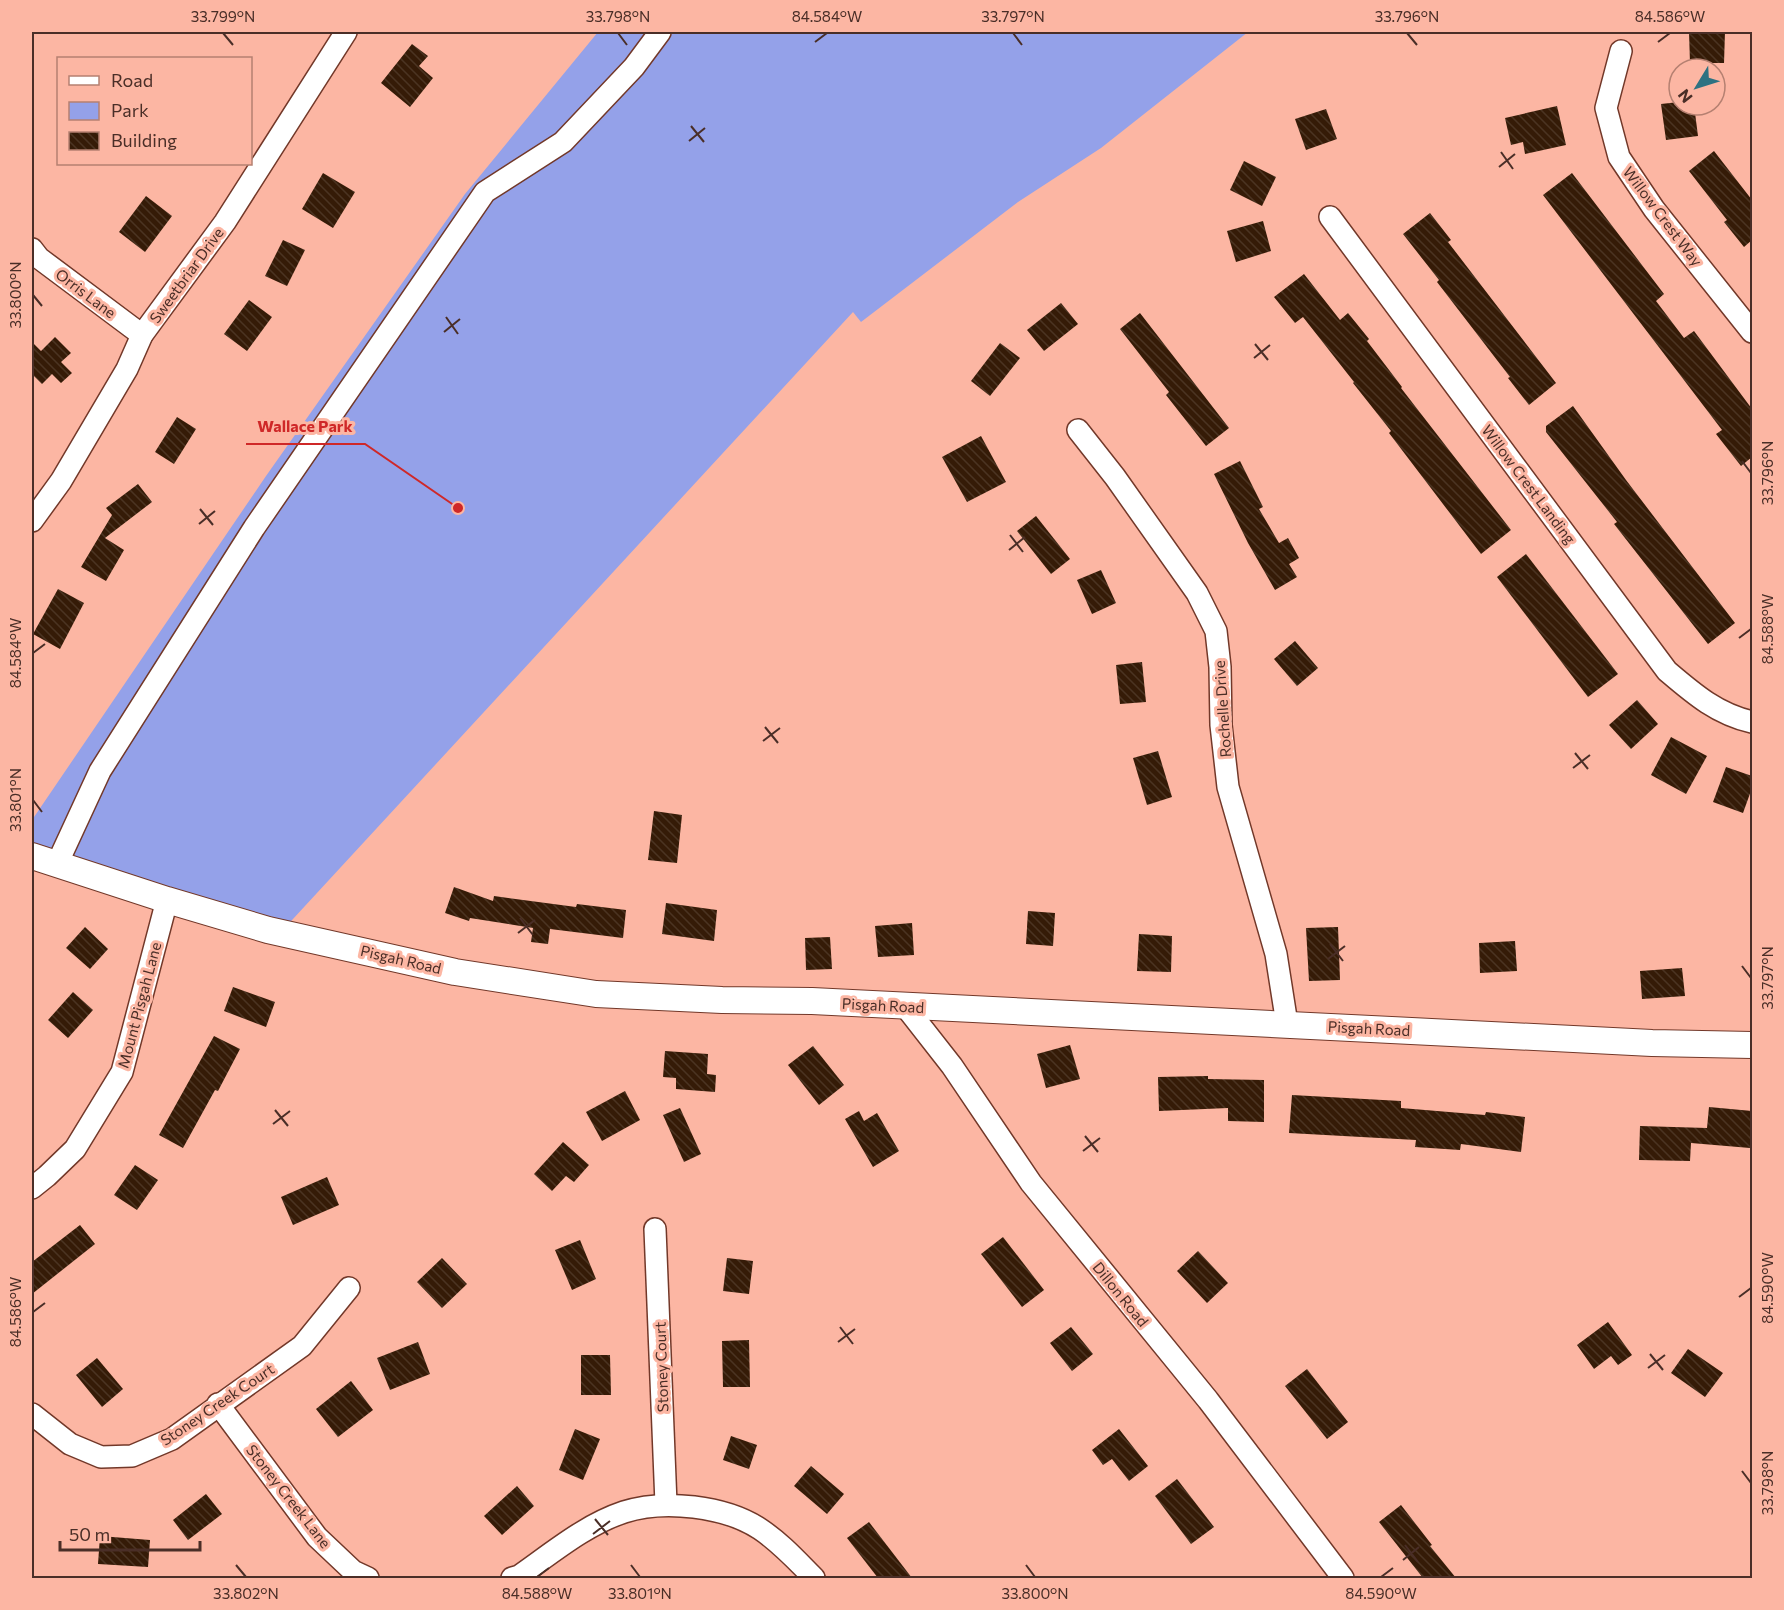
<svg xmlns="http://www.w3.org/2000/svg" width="1784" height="1610" font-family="Commissioner,sans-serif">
<defs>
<pattern id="building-back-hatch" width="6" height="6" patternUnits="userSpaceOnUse" patternTransform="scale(1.5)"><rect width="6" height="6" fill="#351b07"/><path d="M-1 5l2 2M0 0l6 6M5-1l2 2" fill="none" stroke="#4b3422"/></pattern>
</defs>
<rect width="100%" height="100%" fill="#fcb6a3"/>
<path fill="#94a1e9" d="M598,32H1248L1101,148L1018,202L861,322L853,312L281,932L32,855V820L266,476L465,194Z"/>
<g fill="url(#building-back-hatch)">
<path d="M1689,32H1725L1724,63H1690Z"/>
<path d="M412,44L428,56L419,66L433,78L410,107L381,83Z"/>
<path d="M1679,102V105H1694L1698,136L1666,140L1661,104Z"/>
<path d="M1557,106L1566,145L1525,154L1523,142L1511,145L1505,118Z"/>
<path d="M1326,109L1337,139L1306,150L1295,119Z"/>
<path d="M1714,151L1752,200V240L1744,247L1724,222L1727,220L1689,171Z"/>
<path d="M1244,161L1276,177L1262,206L1230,190Z"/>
<path d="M323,173L355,192L333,228L302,209Z"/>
<path d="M1572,173L1664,294L1656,301L1684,338L1694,331L1752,409V457L1741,466L1716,434L1722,430L1543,195Z"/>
<path d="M146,196L172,216L145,252L119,232Z"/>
<path d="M1430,213L1451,240L1448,242L1556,383L1529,405L1508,378L1510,377L1437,282L1439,280L1403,234Z"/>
<path d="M1263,221L1271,251L1236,262L1227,231Z"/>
<path d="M283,240L305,250L287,286L265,276Z"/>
<path d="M1304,274L1340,320L1348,313L1369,339L1367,341L1402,387L1401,388L1511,530L1481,554L1389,433L1391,431L1353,383L1354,382L1303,317L1295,323L1274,297Z"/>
<path d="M249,300L272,317L247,351L224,334Z"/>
<path d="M1061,303L1078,324L1044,351L1027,330Z"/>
<path d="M1140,313L1229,428L1206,446L1166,395L1169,392L1120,329Z"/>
<path d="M55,337L71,353L61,362L72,373L61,383L52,374L42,384L32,374V342L41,351Z"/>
<path d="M1000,343L1020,358L990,396L971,381Z"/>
<path d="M1573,406L1626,480L1735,623L1708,644L1614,524L1617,522L1546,432V426Z"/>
<path d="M177,417L196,429L174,464L155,452Z"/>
<path d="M981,436L1006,482L967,502L942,457Z"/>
<path d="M1240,461L1263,507L1259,509L1279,543L1288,538L1299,558L1289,564L1297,577L1275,590L1248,543L1214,474Z"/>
<path d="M138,484L152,502L105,538L124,550L106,581L81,567L112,515L106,508Z"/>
<path d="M1036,516L1070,559L1051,574L1017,531Z"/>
<path d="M1526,554L1618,674L1588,697L1497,577Z"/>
<path d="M1101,570L1116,603L1092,614L1077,580Z"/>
<path d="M58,589L84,603L60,649L33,634Z"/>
<path d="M1295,641L1318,668L1297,686L1274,659Z"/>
<path d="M1142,662L1146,702L1120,704L1116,665Z"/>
<path d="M1637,700L1658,724L1631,749L1609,725Z"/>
<path d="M1671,737L1707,756L1686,794L1651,775Z"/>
<path d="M1158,751L1172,797L1147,805L1133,758Z"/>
<path d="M1726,767L1752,776V788L1743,813L1713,802Z"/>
<path d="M654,811L682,815L677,863L648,860Z"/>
<path d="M454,887L493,901L494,896L576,907L577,904L626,910L623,938L550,929L548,944L531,942L533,928L470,918L469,921L445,913Z"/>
<path d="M666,903L717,910L714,941L662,934Z"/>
<path d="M1028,911L1055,913L1053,946L1026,944Z"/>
<path d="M912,923L914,955L878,957L875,926Z"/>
<path d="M85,927L108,949L90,969L66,948Z"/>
<path d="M1338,927L1340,980L1309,981L1306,928Z"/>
<path d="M1139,934L1172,936L1171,972L1137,971Z"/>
<path d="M830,937L832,969L806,970L805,938Z"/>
<path d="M1515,941L1517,971L1480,973L1479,943Z"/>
<path d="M1682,968L1685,996L1642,999L1640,971Z"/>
<path d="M233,987L275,1002L266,1027L224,1011Z"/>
<path d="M73,992L93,1010L68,1038L48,1020Z"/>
<path d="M214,1036L240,1049L218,1091L215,1090L183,1148L159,1135Z"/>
<path d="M1070,1045L1080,1079L1046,1088L1037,1054Z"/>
<path d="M813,1046L844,1085L819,1105L788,1065Z"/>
<path d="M665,1051L708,1054L707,1074L716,1075L715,1092L676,1089V1078L663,1077Z"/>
<path d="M1208,1076V1079L1264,1080V1122L1228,1121V1108L1159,1111L1158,1077Z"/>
<path d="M625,1091L640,1120L602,1141L586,1112Z"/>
<path d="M1292,1095L1401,1101V1108L1485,1115L1486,1112L1525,1117L1521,1152L1461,1144L1460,1150L1415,1147L1416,1140L1289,1133Z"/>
<path d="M1709,1107L1752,1111L1750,1148L1691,1143L1690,1161L1639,1160L1640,1126L1707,1128Z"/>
<path d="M680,1108L701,1154L684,1162L663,1115Z"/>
<path d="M859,1111L864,1121L877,1113L899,1151L873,1167L845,1119Z"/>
<path d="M563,1142L589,1165L574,1182L566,1176L552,1191L534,1174Z"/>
<path d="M135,1165L158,1180L137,1210L114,1195Z"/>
<path d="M327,1177L339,1205L293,1225L281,1197Z"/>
<path d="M80,1225L95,1244L32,1294V1262Z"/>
<path d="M1003,1237L1044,1290L1022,1307L981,1254Z"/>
<path d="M580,1240L596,1279L572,1290L555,1250Z"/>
<path d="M1198,1251L1228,1283L1207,1303L1177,1271Z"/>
<path d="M442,1258L467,1284L442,1308L417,1282Z"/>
<path d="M727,1258L753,1261L749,1294L723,1291Z"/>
<path d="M1608,1322L1632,1355L1618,1365L1611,1356L1594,1369L1577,1345Z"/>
<path d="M1071,1327L1093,1354L1072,1371L1050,1343Z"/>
<path d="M749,1340L750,1387H723L722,1341Z"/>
<path d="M418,1342L430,1374L390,1390L377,1358Z"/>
<path d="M1688,1349L1723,1373L1705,1397L1671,1373Z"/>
<path d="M581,1355H610L611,1395H581Z"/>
<path d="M97,1358L123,1389L102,1407L76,1375Z"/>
<path d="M1307,1369L1348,1422L1327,1439L1285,1386Z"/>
<path d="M351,1381L373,1410L338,1437L316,1409Z"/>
<path d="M575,1429L600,1439L583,1480L559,1470Z"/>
<path d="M1119,1429L1148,1466L1129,1481L1112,1459L1103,1465L1092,1450Z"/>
<path d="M731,1436L757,1445L749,1469L723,1460Z"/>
<path d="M811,1466L844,1494L827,1514L794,1486Z"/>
<path d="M1177,1479L1214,1527L1191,1544L1155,1496Z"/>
<path d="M517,1486L534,1506L502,1535L484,1516Z"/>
<path d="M206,1494L222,1514L188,1540L173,1520Z"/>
<path d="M1401,1505L1432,1545L1430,1546L1456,1578H1423L1379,1522Z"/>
<path d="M869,1522L912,1578H878L847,1538Z"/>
<path d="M100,1536L150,1540L148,1567L98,1564Z"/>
</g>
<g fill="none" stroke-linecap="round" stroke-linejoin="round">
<g stroke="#723829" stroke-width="24">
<g id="minor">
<path d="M1621,51L1606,108L1619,157L1654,209L1752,332"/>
<path d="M1330,217L1667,671C1694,694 1717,714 1752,722"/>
<path d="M32,249L39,258L142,335"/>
<path d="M1078,430L1115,477L1197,593L1216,631L1220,667L1221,725L1228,787L1276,954L1287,1024"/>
<path d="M32,521L61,481L127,369L142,335L225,222L346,32"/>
<path d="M57,864L100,771L254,528L485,192L563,142L634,67L660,32"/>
<path d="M905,1006L952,1066L1031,1183L1208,1400L1343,1578"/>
<path d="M32,1188L47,1176L75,1149L122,1072L167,900"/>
<path d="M655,1229L666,1504"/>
<path d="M218,1404L317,1537L353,1571L368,1578"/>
<path d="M32,1414L70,1444L101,1457L132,1456L172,1439L302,1346L349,1288"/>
<path d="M512,1578L519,1576C552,1553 585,1525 624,1512C664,1499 725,1506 760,1529C781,1543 797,1561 814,1578"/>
</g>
</g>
<g stroke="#723829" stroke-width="28">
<path id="tertiary" d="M32,856L167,900L268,930L455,972L596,994L722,1000L812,1001L1652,1043L1752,1045"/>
</g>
<use href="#minor" stroke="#fff" stroke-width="21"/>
<use href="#tertiary" stroke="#fff" stroke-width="26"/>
</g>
<path fill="none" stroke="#4a2e27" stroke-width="2" d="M223,33L233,45M618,33L627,45M1013,33L1022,45M1407,33L1417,45M815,42L827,33M1658,42L1670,33M691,126L704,142M689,141L705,128M1501,152L1513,169M1499,167L1515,154M33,295L42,306M446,317L458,334M444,332L460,319M1255,344L1268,360M1254,358L1270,345M1742,461L1751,473M200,509L213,525M199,524L215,511M1010,535L1023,552M1009,550L1025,537M1739,638L1751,629M33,653L45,644M765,727L778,743M763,741L780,728M1575,753L1588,769M1573,768L1590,755M33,800L42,812M520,918L533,935M518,933L535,920M1330,944L1343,961M1328,959L1345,946M1742,966L1751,978M275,1110L288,1126M273,1124L290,1111M1085,1136L1098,1152M1083,1151L1100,1138M1739,1297L1751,1288M33,1312L45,1303M840,1327L853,1344M838,1342L855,1329M1650,1354L1663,1370M1648,1368L1665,1355M1742,1471L1751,1483M595,1519L608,1535M593,1534L610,1521M1405,1545L1418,1562M1403,1560L1419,1547M236,1565L246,1577M631,1565L640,1577M1026,1565L1035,1577M537,1577L549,1568M1381,1577L1393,1568"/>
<g text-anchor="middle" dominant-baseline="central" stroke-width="6" stroke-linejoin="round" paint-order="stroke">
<g font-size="15" fill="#4a2e27" stroke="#fcb6a3">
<text transform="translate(1663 216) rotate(53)">Willow Crest Way</text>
<text transform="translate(186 275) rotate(-54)">Sweetbriar Drive</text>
<text transform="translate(86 293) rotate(37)">Orris Lane</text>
<text transform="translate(1529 484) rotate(53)">Willow Crest Landing</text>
<text transform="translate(1222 709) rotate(-94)">Rochelle Drive</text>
<text transform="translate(401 959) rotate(13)">Pisgah Road</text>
<text transform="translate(139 1005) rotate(-75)">Mount Pisgah Lane</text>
<text transform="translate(883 1005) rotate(3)">Pisgah Road</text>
<text transform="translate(1369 1028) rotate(3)">Pisgah Road</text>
<text transform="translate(1121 1294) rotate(51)">Dillon Road</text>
<text transform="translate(661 1367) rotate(-92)">Stoney Court</text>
<text transform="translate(217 1404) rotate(-34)">Stoney Creek Court</text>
<text transform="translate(289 1496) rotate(52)">Stoney Creek Lane</text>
</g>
</g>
<path fill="none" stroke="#cf2828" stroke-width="2" d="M458 508L365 444H246"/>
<circle fill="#cf2828" stroke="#fcb6a3" stroke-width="2" cx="458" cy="508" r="6"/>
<g font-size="16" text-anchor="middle" font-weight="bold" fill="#cf2828" stroke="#fcb6a3" stroke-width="6" stroke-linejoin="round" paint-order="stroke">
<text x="305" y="432">Wallace Park</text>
</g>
<rect width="1784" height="1610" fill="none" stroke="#fcb6a3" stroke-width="66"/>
<rect x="57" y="57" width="195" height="108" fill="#fcb6a3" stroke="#b58071" stroke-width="1.5"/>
<rect x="69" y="76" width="30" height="9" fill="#ffffff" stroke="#b58071" stroke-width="1.5"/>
<text x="111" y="87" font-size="18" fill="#4a2e27">Road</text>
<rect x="69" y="102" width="30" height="18" fill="#94a1e9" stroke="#b58071" stroke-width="1.5"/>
<text x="111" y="117" font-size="18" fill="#4a2e27">Park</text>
<rect x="69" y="132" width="30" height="18" fill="url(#building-back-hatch)" stroke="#b58071" stroke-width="1.5"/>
<text x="111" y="147" font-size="18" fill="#4a2e27">Building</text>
<g transform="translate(1697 87) rotate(232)"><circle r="28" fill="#fcb6a3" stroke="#b58071" stroke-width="1.5"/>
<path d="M0-4.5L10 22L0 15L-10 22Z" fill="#2e7282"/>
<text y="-9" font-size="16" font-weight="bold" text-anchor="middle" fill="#4a2e27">N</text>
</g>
<path d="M60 1541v9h140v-9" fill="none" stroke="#4a2e27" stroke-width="3"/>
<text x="69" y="1541" font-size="18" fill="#4a2e27" stroke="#fcb6a3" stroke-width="4.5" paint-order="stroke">50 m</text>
<rect x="33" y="33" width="1718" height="1544" fill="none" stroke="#4a2e27" stroke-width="2"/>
<g font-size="15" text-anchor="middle" fill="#4a2e27">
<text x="223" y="22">33.799°N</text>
<text x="618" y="22">33.798°N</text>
<text x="827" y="22">84.584°W</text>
<text x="1013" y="22">33.797°N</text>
<text x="1407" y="22">33.796°N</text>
<text x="1670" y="22">84.586°W</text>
<text transform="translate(16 295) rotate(-90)" y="5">33.800°N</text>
<text transform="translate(1768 473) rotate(-90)" y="5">33.796°N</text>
<text transform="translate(1768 629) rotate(-90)" y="5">84.588°W</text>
<text transform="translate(16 653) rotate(-90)" y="5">84.584°W</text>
<text transform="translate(16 800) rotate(-90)" y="5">33.801°N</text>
<text transform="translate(1768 978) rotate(-90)" y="5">33.797°N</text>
<text transform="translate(1768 1288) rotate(-90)" y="5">84.590°W</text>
<text transform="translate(16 1312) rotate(-90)" y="5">84.586°W</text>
<text transform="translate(1768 1483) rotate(-90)" y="5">33.798°N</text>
<text x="246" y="1599">33.802°N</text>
<text x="537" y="1599">84.588°W</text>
<text x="640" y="1599">33.801°N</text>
<text x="1035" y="1599">33.800°N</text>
<text x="1381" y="1599">84.590°W</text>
</g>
</svg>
